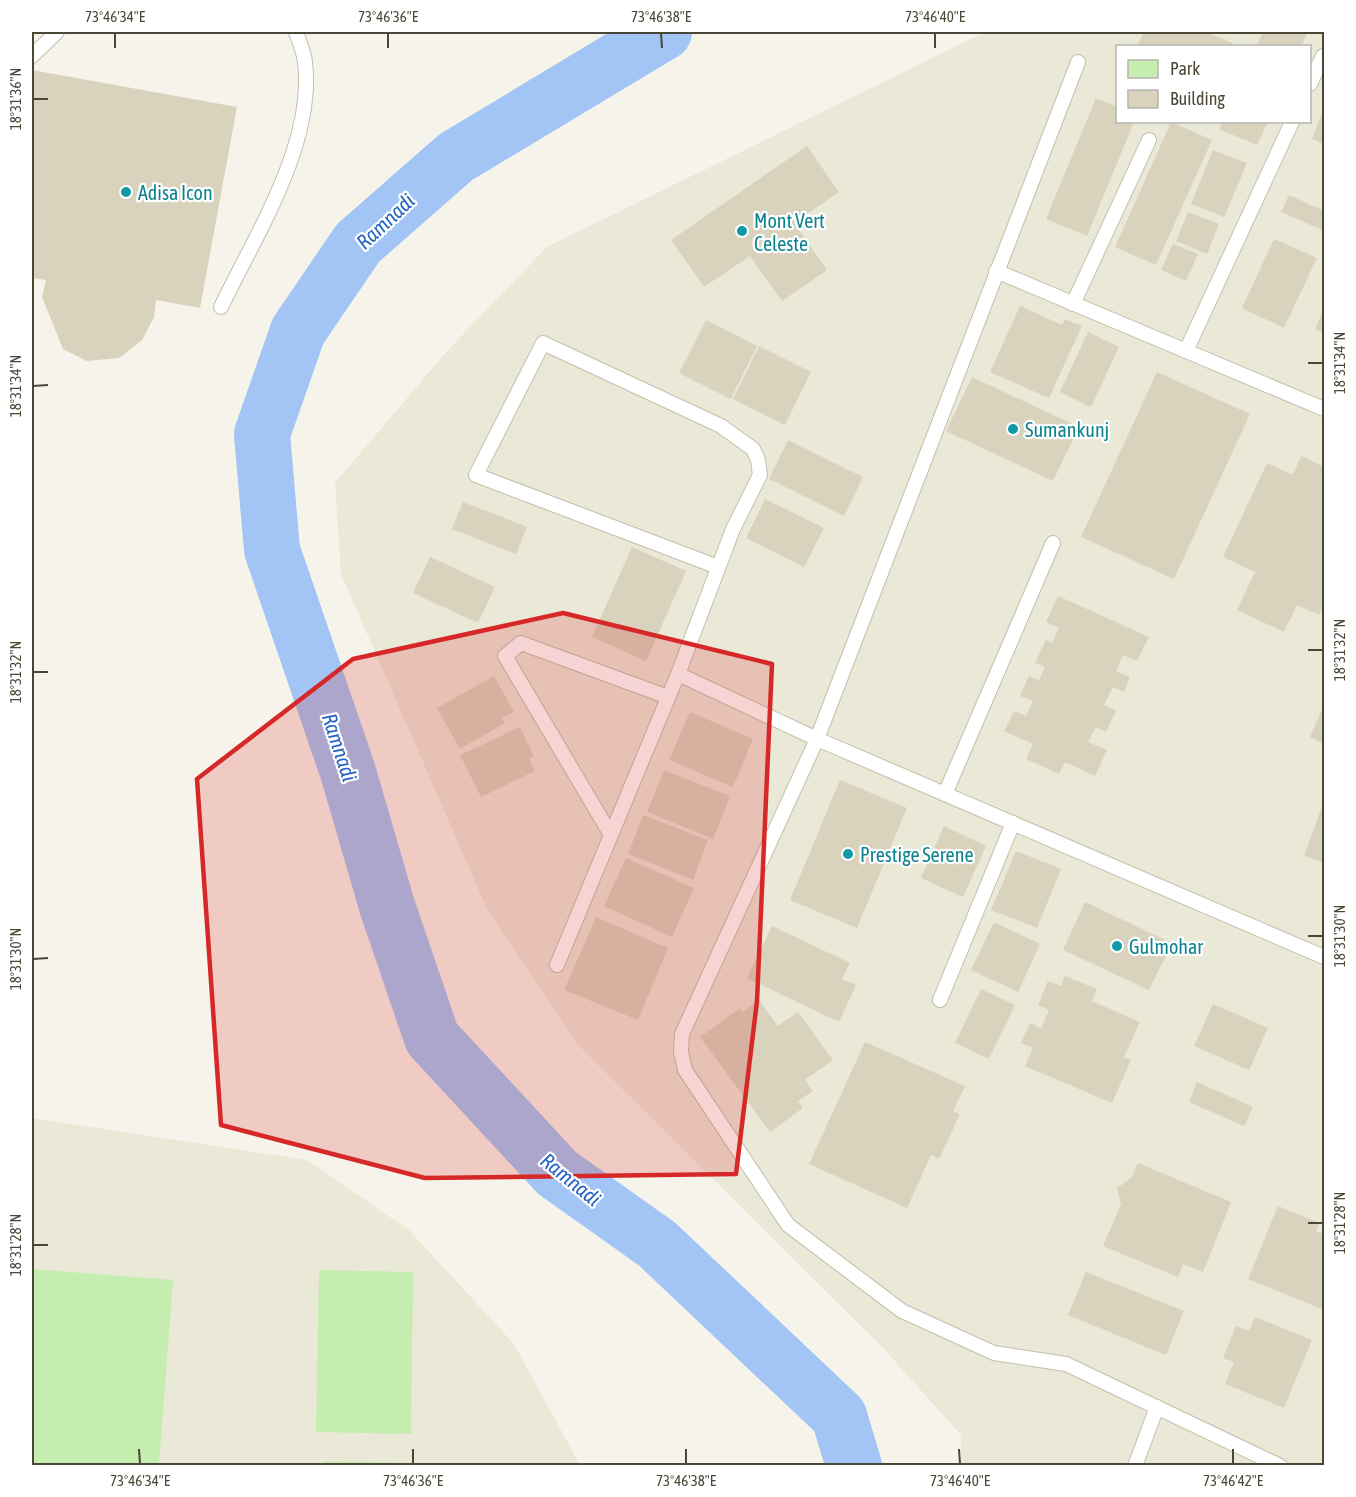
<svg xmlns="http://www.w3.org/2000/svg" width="1356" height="1497" font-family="'Asap Condensed',sans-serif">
<rect width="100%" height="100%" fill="#f6f4ea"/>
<g fill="#eae8d7" fill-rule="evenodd">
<path d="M985,32H1324V1465H961V1435L883,1348L577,1044L488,911L341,574L335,483L447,351L547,247ZM1118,46H1310V122H1118Z"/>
<path d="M32,1118L307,1160L409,1230L514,1344L580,1465H32Z"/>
</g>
<g fill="#c6edb0">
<path d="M32,1269L173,1280L159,1465H32Z"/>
<path d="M319,1270L413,1272L411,1434L316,1432Z"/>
<path d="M324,1461L467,1464V1465L323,1466Z"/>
</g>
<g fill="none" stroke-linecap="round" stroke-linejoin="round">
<path stroke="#a2c5f6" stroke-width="56" d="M664,32L456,157L358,243L298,331L262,434L272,550L348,772L387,906L432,1038L557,1173L657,1244L839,1416L854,1466"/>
</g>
<g fill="#d9d3be">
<path d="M1144,32H1206L1234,44L1233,46H1137Z"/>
<path d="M1263,32H1308L1301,46H1256Z"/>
<path d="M32,70L237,107L200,308L156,300L154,317L142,340L119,358L87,361L63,349L42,297L46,280L32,278Z"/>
<path d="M1096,98L1118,107V122H1134L1087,236L1046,219Z"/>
<path d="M1324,108V144L1312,139Z"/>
<path d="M1171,122L1212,140L1156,265L1115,247Z"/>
<path d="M1223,122H1268L1257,145L1219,129Z"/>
<path d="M807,146L839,192L794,223L827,270L782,301L750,256L704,287L671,240Z"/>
<path d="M1213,150L1247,163L1224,217L1191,204Z"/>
<path d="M1289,195L1324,211L1322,230L1281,212Z"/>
<path d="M1188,212L1219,224L1207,254L1176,241Z"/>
<path d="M1274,239L1317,258L1284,328L1242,308Z"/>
<path d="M1173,244L1198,254L1186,281L1161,270Z"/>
<path d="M1020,306L1062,325L1065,319L1082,326L1049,398L990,372Z"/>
<path d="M1324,308V333L1315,329Z"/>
<path d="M706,320L757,346L731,399L679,373Z"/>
<path d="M1088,332L1119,347L1091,407L1060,392Z"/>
<path d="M759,346L811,372L785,425L733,399Z"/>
<path d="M1157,372L1250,414L1174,579L1081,537Z"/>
<path d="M972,377L1079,427L1053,481L946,431Z"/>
<path d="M788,440L863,477L844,516L769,479Z"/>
<path d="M1301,456L1324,467V603L1319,615L1297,605L1284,632L1237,610L1255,572L1223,557L1267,463L1293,475Z"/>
<path d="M765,499L824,528L804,567L746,538Z"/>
<path d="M463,502L527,527L516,554L452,529Z"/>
<path d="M632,547L686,571L646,661L592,637Z"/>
<path d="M430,557L495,587L478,623L413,593Z"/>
<path d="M1058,596L1149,637L1137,661L1123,655L1116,671L1130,677L1124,692L1113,687L1104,705L1116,711L1106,732L1096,727L1088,742L1107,750L1095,776L1065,762L1059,774L1026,759L1033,744L1004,731L1014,711L1026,716L1033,701L1020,696L1029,676L1039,680L1045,667L1035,663L1046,640L1052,643L1059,628L1046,622Z"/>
<path d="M494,676L514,712L502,718L505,723L460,749L437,708Z"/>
<path d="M1324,705V744L1310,737Z"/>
<path d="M690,712L753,739L733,787L669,760Z"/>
<path d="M520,727L534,757L529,759L535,771L481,797L460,755Z"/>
<path d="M664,770L730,796L713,839L647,812Z"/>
<path d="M840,780L907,808L857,928L790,900Z"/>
<path d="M1324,801V863L1304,856Z"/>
<path d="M643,815L708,840L693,880L628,854Z"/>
<path d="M944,826L986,846L963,897L921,878Z"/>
<path d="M1016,851L1061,869L1037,928L991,910Z"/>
<path d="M626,858L694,888L672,937L604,906Z"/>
<path d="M1085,902L1172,943L1149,990L1063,950Z"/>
<path d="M596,917L668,948L638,1020L564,990Z"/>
<path d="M994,922L1040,944L1018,992L971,970Z"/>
<path d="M772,926L850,963L842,979L856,985L839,1022L747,978Z"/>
<path d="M1065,976L1097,989L1092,1001L1140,1022L1124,1057L1131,1060L1112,1103L1025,1066L1033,1048L1021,1043L1030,1023L1041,1028L1049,1010L1038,1005L1048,981L1061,986Z"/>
<path d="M981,989L1015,1005L989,1059L955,1043Z"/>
<path d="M759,1000L778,1026L798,1012L833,1060L805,1080L813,1091L798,1101L803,1108L770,1132L700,1037L740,1008L742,1012Z"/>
<path d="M1213,1004L1268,1028L1249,1070L1194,1046Z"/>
<path d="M865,1042L965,1086L953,1111L960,1114L939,1159L931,1155L907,1208L809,1164Z"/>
<path d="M1197,1082L1253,1107L1244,1126L1189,1102Z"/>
<path d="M1138,1163L1231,1202L1203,1272L1183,1264L1178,1277L1103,1246L1121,1204L1117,1188L1132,1177Z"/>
<path d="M1278,1206L1319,1223L1316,1231L1324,1234V1310L1248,1279Z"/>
<path d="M1086,1272L1184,1311L1166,1355L1068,1315Z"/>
<path d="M1255,1317L1312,1340L1284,1408L1225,1384L1234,1362L1223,1358L1236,1326L1249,1331Z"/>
</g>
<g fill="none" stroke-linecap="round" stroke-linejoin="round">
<g stroke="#c2bfab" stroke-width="16">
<g id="lane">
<path d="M32,56L57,32"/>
<path d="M1078,62L817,739L682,1034L681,1052L685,1070L788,1225L902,1311L994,1353L1066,1364L1280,1466"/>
<path d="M1310,84L1323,56"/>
<path d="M996,271L1324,409"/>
<path d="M1073,304L1149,140"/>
<path d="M221,307C255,236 315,144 305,62C304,52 299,41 296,32"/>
<path d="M1186,351L1292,122"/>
<path d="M678,674L817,739L1324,957"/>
<path d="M945,794L1053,543"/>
<path d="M611,835L505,656L521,643L668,697"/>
<path d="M557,965L678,674L733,529L760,475L758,460L753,449L721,426L543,343L476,475L718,567"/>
<path d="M940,1000L1013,823"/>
<path d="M1135,1466L1157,1407"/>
</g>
</g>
<use href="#lane" stroke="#fff" stroke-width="14"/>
</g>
<path fill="#d62828" fill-opacity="0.2" stroke="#d62828" stroke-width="4.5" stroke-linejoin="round" d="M563,613L772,664L757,1001L736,1174L425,1178L221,1125L197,779L353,659Z"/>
<path fill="none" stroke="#4b4737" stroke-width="2" d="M115,33V48M388,33V48M661,33L662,48M935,33V48M33,99H48M1308,363H1323M33,386L48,385M1308,650H1323M33,672H48M1308,936H1323M33,959L48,958M1308,1223H1323M33,1245H48M139,1449L140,1464M413,1449V1464M686,1449V1464M959,1449L960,1464M1233,1449V1464"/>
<g fill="#0f9aa8" stroke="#fff" stroke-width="2">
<circle cx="126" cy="192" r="6"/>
<circle cx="742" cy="231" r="6"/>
<circle cx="1013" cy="429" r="6"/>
<circle cx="848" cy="854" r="6"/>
<circle cx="1117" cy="946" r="6"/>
</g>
<g text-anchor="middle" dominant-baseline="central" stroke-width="4.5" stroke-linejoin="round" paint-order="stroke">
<g font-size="20" fill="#0d838f" stroke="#fff" text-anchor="start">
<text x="138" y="192">Adisa Icon</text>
<text x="754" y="220">Mont Vert<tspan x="754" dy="23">Celeste</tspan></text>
<text x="1025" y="429">Sumankunj</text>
<text x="860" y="854">Prestige Serene</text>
<text x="1129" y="946">Gulmohar</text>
</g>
<g font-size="21" font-style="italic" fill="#2664c1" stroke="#fff">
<text transform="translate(385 221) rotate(-43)">Ramnadi</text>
<text transform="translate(340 747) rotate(72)">Ramnadi</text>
<text transform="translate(571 1179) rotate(39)">Ramnadi</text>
</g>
</g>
<rect width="1356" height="1497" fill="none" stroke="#ffffff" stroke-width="66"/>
<rect x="1116" y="45" width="195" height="78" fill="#ffffff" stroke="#b7b5af" stroke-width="1.5"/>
<rect x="1128" y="60" width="30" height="18" fill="#c6edb0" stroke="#b7b5af" stroke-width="1.5"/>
<text x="1170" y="75" font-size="18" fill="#4b4737">Park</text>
<rect x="1128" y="90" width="30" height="18" fill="#d9d3be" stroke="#b7b5af" stroke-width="1.5"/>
<text x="1170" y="105" font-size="18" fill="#4b4737">Building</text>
<rect x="33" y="33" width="1290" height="1431" fill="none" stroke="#4b4737" stroke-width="2"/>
<g font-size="15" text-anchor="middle" fill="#4b4737">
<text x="115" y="22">73°46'34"E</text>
<text x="388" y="22">73°46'36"E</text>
<text x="661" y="22">73°46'38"E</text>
<text x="935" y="22">73°46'40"E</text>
<text transform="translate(16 99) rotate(-90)" y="5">18°31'36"N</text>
<text transform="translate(1340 363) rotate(-90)" y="5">18°31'34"N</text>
<text transform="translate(16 386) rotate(-90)" y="5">18°31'34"N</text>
<text transform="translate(1340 650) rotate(-90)" y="5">18°31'32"N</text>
<text transform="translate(16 672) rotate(-90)" y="5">18°31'32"N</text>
<text transform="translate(1340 936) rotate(-90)" y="5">18°31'30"N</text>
<text transform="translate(16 959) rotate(-90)" y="5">18°31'30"N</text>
<text transform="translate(1340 1223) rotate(-90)" y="5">18°31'28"N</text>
<text transform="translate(16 1245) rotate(-90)" y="5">18°31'28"N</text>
<text x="140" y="1486">73°46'34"E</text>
<text x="413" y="1486">73°46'36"E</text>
<text x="686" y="1486">73°46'38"E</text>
<text x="960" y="1486">73°46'40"E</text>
<text x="1233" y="1486">73°46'42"E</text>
</g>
</svg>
